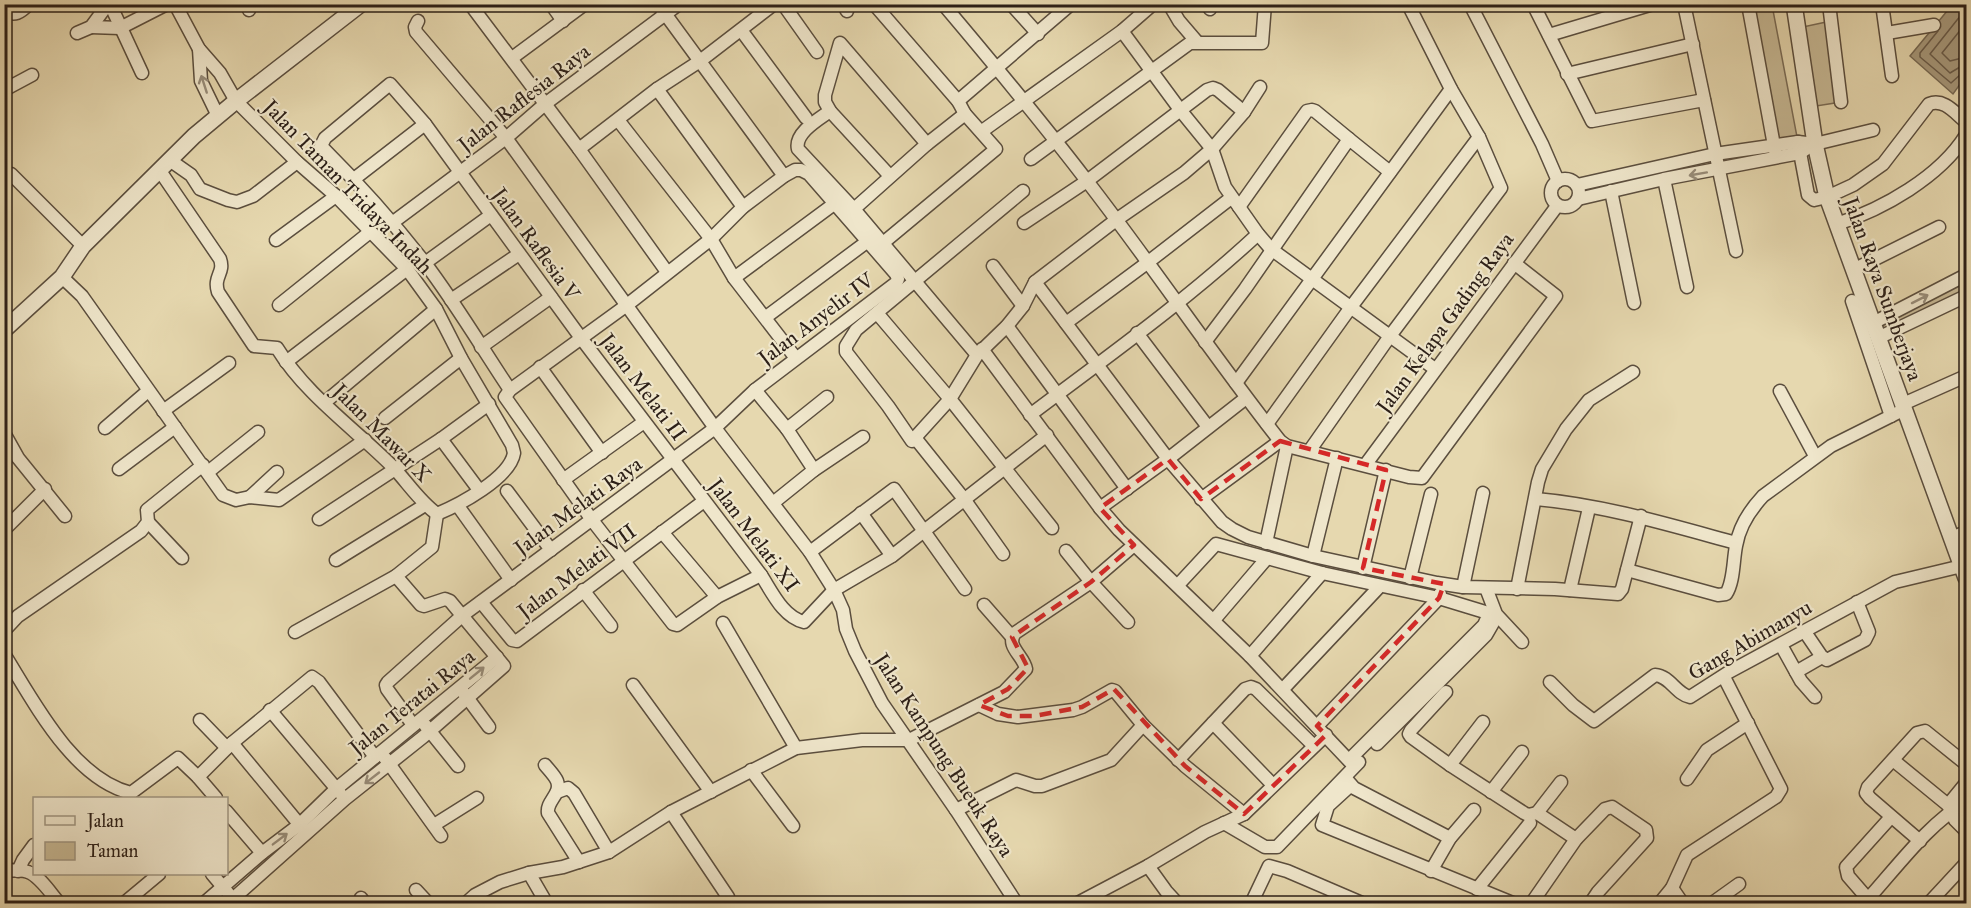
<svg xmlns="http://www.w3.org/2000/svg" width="1971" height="908" font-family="'IM FELL Great Primer',serif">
<rect width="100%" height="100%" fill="#e6d8af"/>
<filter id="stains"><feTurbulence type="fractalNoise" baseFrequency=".00333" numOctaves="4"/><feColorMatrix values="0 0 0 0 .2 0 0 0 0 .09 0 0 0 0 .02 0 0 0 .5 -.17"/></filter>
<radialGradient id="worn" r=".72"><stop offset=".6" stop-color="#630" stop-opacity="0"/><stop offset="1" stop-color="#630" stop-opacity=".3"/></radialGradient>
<g fill="#c7b995" stroke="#7a6c56" stroke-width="1.5">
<path d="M1748,5H1772L1798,142L1774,145Z"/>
<path d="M1831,21L1841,102L1810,107L1798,28Z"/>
<path d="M1966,275V296L1878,338L1873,323Z"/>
</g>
<path fill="#a7997c" stroke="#766954" stroke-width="1.5" d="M1952,5H1966V76L1953,94L1910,56Z"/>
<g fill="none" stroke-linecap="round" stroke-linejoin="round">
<g stroke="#6a5c4a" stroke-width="1.5">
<path d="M1964,4L1961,15L1930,54L1950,73L1960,67L1966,66"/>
<path d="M1966,23L1942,53L1950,61L1966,57"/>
<path d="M1938,31L1920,53V57L1951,83L1961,74L1966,73"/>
</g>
<g stroke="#5b4e3e" stroke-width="15">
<g id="minor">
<path d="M110,4L142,73"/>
<path d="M247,4L249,10"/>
<path d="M470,4L579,149L667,272"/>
<path d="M551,4L563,21"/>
<path d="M658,4L784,176"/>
<path d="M783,4L817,52"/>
<path d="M843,4L847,11"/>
<path d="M874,4L958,101L965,114L996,149L883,243"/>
<path d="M943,4C992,62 1041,121 1087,181C1153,266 1213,356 1280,441L1287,446L1409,477L1422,478L1556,296L1514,263"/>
<path d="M1011,4L1038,34"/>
<path d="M1169,4L1179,21L1197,42"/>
<path d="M1470,4L1542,144L1558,181"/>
<path d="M1533,4L1592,121L1704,100"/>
<path d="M1684,4L1736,251"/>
<path d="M1748,4L1775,151"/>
<path d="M1829,4L1841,102"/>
<path d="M1882,4L1892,76"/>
<path d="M4,9C14,18 21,12 29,4"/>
<path d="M1210,9L1212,4"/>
<path d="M418,21L415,27L416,32L506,138L715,428L810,552L834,590L843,610L846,629L855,651L882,703L956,810L1017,904"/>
<path d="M91,27L120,28L167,4"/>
<path d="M741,30L806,118"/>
<path d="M1122,31L1181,111L1212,149L1225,187L1258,234L1271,249L1435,369"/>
<path d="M77,33L91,27L108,4"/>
<path d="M1887,33L1934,25"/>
<path d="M1549,35L1653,4"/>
<path d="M199,49L201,81L218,116"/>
<path d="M512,58L585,4"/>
<path d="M1567,74L1693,44"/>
<path d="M657,89L743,207"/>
<path d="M4,90L32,75"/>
<path d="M958,101L1071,4"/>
<path d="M830,111C819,119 794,133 798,149L854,209L977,355"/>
<path d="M618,120L711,239L734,278L795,357"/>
<path d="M985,129L1122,31L1153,4"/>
<path d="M1798,142L1808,195L1814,200L1827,197L1853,185L1883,164L1929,104C1944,98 1955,113 1966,122"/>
<path d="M579,149L657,89L700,61L774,4"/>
<path d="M1031,159L1190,43H1262L1265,4"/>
<path d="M171,161L191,175L200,189L228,200L237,202L253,196L297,162"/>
<path d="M160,171L220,259C225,273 213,276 218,292L254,346L277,348C306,395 354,428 393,467C408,483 419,501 437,514C459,505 510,478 514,453L512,445L461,358L436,309L407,269L336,196L297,162L236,101L220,73L199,49L175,4"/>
<path d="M11,174L83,246"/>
<path d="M890,176L830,111L825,102V95L840,43L927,144"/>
<circle cx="1565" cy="193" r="14"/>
<path d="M354,179L425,124"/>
<path d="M1664,179L1687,287"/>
<path d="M1577,185L1715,154L1798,142L1815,144L1873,130"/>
<path d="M1023,191L856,330L846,346V352L888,406L912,441L950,399L977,355L1007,326L1023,306L1035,282L1116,220L1184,173L1212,149L1244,112L1260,87"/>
<path d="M1611,191L1634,303"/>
<path d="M1578,199L1664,179L1800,153L1806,149"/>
<path d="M1239,207L1307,111L1312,110L1315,111L1349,139"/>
<path d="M854,209L927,144L965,114"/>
<path d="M392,223L506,138L545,104L679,4"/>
<path d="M1024,223L1087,181L1207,90L1213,88L1218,90L1244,112"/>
<path d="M1837,224C1883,209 1940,177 1966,135"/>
<path d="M276,240L336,196"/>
<path d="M425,263L491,215"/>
<path d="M993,266L1023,306"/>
<path d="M1853,270L1939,227"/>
<path d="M62,277L82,296L223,495L236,500L250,497L279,500L365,440"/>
<path d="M734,278L834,204"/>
<path d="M1035,282L1168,459L1222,522L1232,529L1248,537L1313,556L1437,583L1463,587L1555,589L1618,594L1622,589L1641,516"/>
<path d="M451,300L519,254"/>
<path d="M1852,301L1891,416"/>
<path d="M279,305L370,232"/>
<path d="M877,313L950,399L1052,528"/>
<path d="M766,317L868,241"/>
<path d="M1066,323L1147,263L1231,198"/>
<path d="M1873,323L1966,275"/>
<path d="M1007,326L1127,489"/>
<path d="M1137,333L1208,427"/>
<path d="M1878,338L1966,296"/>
<path d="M1205,342L1245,289L1349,139L1390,172"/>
<path d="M481,347L551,297"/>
<path d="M982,349L1100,508L1119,530L1250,656L1354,766"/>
<path d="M286,362L407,269"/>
<path d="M540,367L602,453"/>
<path d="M1236,383L1451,89"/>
<path d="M510,390C482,348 456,304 425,263C393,222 358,183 321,146L325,138L390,84L425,124L581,338L761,575C772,592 783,617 804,622L834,590L892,556L1047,435"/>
<path d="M755,390L787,429L814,470"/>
<path d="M1780,391L1815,456"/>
<path d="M324,403L436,309"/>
<path d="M1903,404L1966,376"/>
<path d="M163,411L229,363"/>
<path d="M1030,415C1107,357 1187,300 1258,234"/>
<path d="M385,418L461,358"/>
<path d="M1267,424L1351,307L1479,137"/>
<path d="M105,428L148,391"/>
<path d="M787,429L827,397"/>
<path d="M4,433L18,458L65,516"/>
<path d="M441,439L479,490"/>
<path d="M916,439L964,499L1003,554"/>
<path d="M1310,450L1390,336L1501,188L1479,137L1451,89L1408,4"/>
<path d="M1366,464L1557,206"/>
<path d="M119,469L175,427"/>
<path d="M208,472L258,432"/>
<path d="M563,480L644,422"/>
<path d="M507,491L551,550"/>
<path d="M250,497L277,472"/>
<path d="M1201,499L1280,441"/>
<path d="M1536,499C1604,505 1670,525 1736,543"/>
<path d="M773,503L814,470L863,437"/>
<path d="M458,506L511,580"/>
<path d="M1100,508L1168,459L1246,398"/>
<path d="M861,513L892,556"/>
<path d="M319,519L441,439L489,404"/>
<path d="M148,522L182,558"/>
<path d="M4,530L45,489"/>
<path d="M662,532L717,597"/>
<path d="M1951,538L1966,532"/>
<path d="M1266,543L1287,446"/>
<path d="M1066,551L1091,582L1128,622"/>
<path d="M810,552L894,489L965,589"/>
<path d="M1313,556L1337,458"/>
<path d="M336,560L425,505"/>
<path d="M1363,568L1386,470"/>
<path d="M1627,570L1718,595L1726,594C1734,582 1733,561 1736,546C1739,527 1750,510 1763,496L1831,446L1905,409"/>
<path d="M1410,578L1431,494"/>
<path d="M1178,585L1216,544L1322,573L1439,598L1485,612L1488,616L1484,625L1349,760"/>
<path d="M1463,587L1483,493"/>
<path d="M1486,588L1496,614L1522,642"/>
<path d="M1517,589L1538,482L1542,469L1566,429L1589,400L1633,372"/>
<path d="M583,590L611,626"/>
<path d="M1570,590L1589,508"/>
<path d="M481,602L512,640L517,641L704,501"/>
<path d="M984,605L1012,637"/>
<path d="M1214,620L1267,558"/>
<path d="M723,623L796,748"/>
<path d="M4,631L18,616L141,531L148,522L147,510L203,465"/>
<path d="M295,632L396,576"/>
<path d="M1805,632L1822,657L1827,660L1865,640L1869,632L1857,602"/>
<path d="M1781,645L1801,681L1815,697"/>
<path d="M4,654C34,702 73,779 131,793L178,758L198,777L216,798"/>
<path d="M1250,656L1322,573"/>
<path d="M1796,672L1822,657"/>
<path d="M1550,682L1573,705L1594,721L1655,675C1670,676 1676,694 1690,697L1729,672L1895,582L1962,566"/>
<path d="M633,685L711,792"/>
<path d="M1283,689L1380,586"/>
<path d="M463,692L489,727"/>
<path d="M1446,692L1411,730L1409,734L1411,737L1450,765L1524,813L1528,815L1537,813L1576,839"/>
<path d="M979,705L998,714L1018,717L1073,710L1082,707L1112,690L1115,691L1143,725L1185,766L1244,814"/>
<path d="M270,710L340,793"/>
<path d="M200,720L227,748"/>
<path d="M1213,723L1273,785"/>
<path d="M413,725L387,689L386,685L388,682L463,615L715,428L755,390L896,283L898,279L896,274L809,174L801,170H795L784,176L743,207L711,239L627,305L510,390L505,397L592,520L673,624L677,625L717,597L761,575"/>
<path d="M425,725L458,766"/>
<path d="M1317,726L1439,598L1440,594"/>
<path d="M232,743L304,830"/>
<path d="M1377,744L1486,635L1497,616"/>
<path d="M385,758L441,836"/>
<path d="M1178,760L1245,689L1251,687L1256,689L1314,746"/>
<path d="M1893,760L1948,805L1955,820L1966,831"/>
<path d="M545,765C549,770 555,776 557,781C562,794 546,801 548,813L579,862"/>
<path d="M1450,765L1483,722"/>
<path d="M751,770L793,826"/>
<path d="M198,777L232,743L312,677L319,682L375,757"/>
<path d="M1687,779L1707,750L1748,723"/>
<path d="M1347,780L1354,788L1450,838"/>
<path d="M1351,785L1328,806L1322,825L1515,904"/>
<path d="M557,792L568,788L574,793L609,852"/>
<path d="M1491,792L1522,752"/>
<path d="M1948,805L1966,783"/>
<path d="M956,810L1016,780L1035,786H1042L1111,760L1143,725"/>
<path d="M226,811L262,853"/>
<path d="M671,812L728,897L726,904"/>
<path d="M1537,813L1561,782"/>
<path d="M1224,823L1265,847H1277L1359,762"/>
<path d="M434,825L477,798"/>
<path d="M1920,841L1870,798L1866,793L1868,787L1917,733L1925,731L1966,764"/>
<path d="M1148,866L1166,891L1178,904"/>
<path d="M4,867C12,874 19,868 28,872C40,876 51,894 60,904"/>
<path d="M18,871L23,860L34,845"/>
<path d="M1431,871L1450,838L1474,810"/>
<path d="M529,873L547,904"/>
<path d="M212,874L228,893"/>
<path d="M1672,888L1683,904"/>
<path d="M1477,889L1530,823"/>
<path d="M416,890L429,904"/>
<path d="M361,898L365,904"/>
<path d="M1868,899L1848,876L1846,867L1891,817"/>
<path d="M123,904L159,874"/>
<path d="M203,904L262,853L299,825L336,789L497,657"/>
<path d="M227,904L345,799L423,737L504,666L450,601L445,599L424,606L421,605L396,576L432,547L437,514"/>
<path d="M465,904L475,895L500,882L529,873L563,867L609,852L671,812L796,748L862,740H909L1004,692L1026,669C1024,656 1005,646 1015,633L1091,582L1134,545"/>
<path d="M1076,904L1148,866L1205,832L1244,814L1326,735"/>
<path d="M1251,904L1269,866L1287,871L1364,904"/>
<path d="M1531,904L1576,839L1605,809L1612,807L1646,830L1647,838L1598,892L1590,904"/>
<path d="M1659,904L1672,888L1687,855L1776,797L1781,789L1724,677"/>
<path d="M1711,904L1739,884"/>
<path d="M1870,904L1868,899C1897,867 1929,823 1966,802"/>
<path d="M1928,904L1966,863"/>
</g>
</g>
<g stroke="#5b4e3e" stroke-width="18">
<g id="tertiary">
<path d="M1794,4L1815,144L1827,197L1966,578"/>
<path d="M4,330L62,277L83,246L194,136L236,101L361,4"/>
</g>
</g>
<use href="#minor" stroke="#efe6cb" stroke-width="12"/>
<use href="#tertiary" stroke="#efe6cb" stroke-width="15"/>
</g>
<defs><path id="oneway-shaft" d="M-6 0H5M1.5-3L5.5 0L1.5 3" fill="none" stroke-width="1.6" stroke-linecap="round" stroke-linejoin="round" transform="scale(1.5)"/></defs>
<g stroke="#988d7a">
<use href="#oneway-shaft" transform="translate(204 84) rotate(-108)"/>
<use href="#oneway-shaft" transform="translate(1698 174) rotate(170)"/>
<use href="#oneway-shaft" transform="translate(1920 299) rotate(-27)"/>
<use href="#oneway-shaft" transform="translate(477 673) rotate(-39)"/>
<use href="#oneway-shaft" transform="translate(372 778) rotate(142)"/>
<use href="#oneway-shaft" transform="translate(280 839) rotate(-37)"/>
</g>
<path fill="none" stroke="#d62828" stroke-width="4.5" stroke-dasharray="12 8" stroke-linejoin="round" d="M1280,441L1386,470L1363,568L1444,584L1439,598L1317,726L1326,735L1244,814L1185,766L1114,689L1082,707L1034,716H1008L979,705L1008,689L1028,668L1012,637L1091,582L1134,545L1100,508L1168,459L1201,499Z"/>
<g text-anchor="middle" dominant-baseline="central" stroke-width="4.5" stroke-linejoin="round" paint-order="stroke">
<g font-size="21" fill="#2d2018" stroke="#efe6cb">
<text transform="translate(524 98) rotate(-38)">Jalan Raflesia Raya</text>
<text transform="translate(348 187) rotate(46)">Jalan Taman Tridaya Indah</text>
<text transform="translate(536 244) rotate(54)">Jalan Raflesia V</text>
<text transform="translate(1883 289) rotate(70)">Jalan Raya Sumberjaya</text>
<text transform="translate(816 319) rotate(-37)">Jalan Anyelir IV</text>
<text transform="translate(1445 323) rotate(-54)">Jalan Kelapa Gading Raya</text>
<text transform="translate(643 387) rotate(53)">Jalan Melati II</text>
<text transform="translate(382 433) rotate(45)">Jalan Mawar X</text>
<text transform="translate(578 506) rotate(-36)">Jalan Melati Raya</text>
<text transform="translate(754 535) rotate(53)">Jalan Melati XI</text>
<text transform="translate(577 571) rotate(-37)">Jalan Melati VII</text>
<text transform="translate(1750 640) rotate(-30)">Gang Abimanyu</text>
<text transform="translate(412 702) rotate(-39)">Jalan Teratai Raya</text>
<text transform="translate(944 755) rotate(57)">Jalan Kampung Bueuk Raya</text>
</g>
</g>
<rect width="1971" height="908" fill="none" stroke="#e6d8af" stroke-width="24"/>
<rect x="6" y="6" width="1959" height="896" fill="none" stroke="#2d2018" stroke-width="3"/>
<rect x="12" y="12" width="1947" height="884" fill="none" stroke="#2d2018" stroke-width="1.5"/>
<rect x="33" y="797" width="195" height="78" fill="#efe6cb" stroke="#a19783" stroke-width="1.5"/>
<rect x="45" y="816" width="30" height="9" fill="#efe6cb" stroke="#a19783" stroke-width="1.5"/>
<text x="87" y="827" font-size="18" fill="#2d2018">Jalan</text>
<rect x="45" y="842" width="30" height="18" fill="#c7b995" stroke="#a19783" stroke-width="1.5"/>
<text x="87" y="857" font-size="18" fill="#2d2018">Taman</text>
<rect width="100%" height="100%" filter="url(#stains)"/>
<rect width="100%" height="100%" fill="url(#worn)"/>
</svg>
